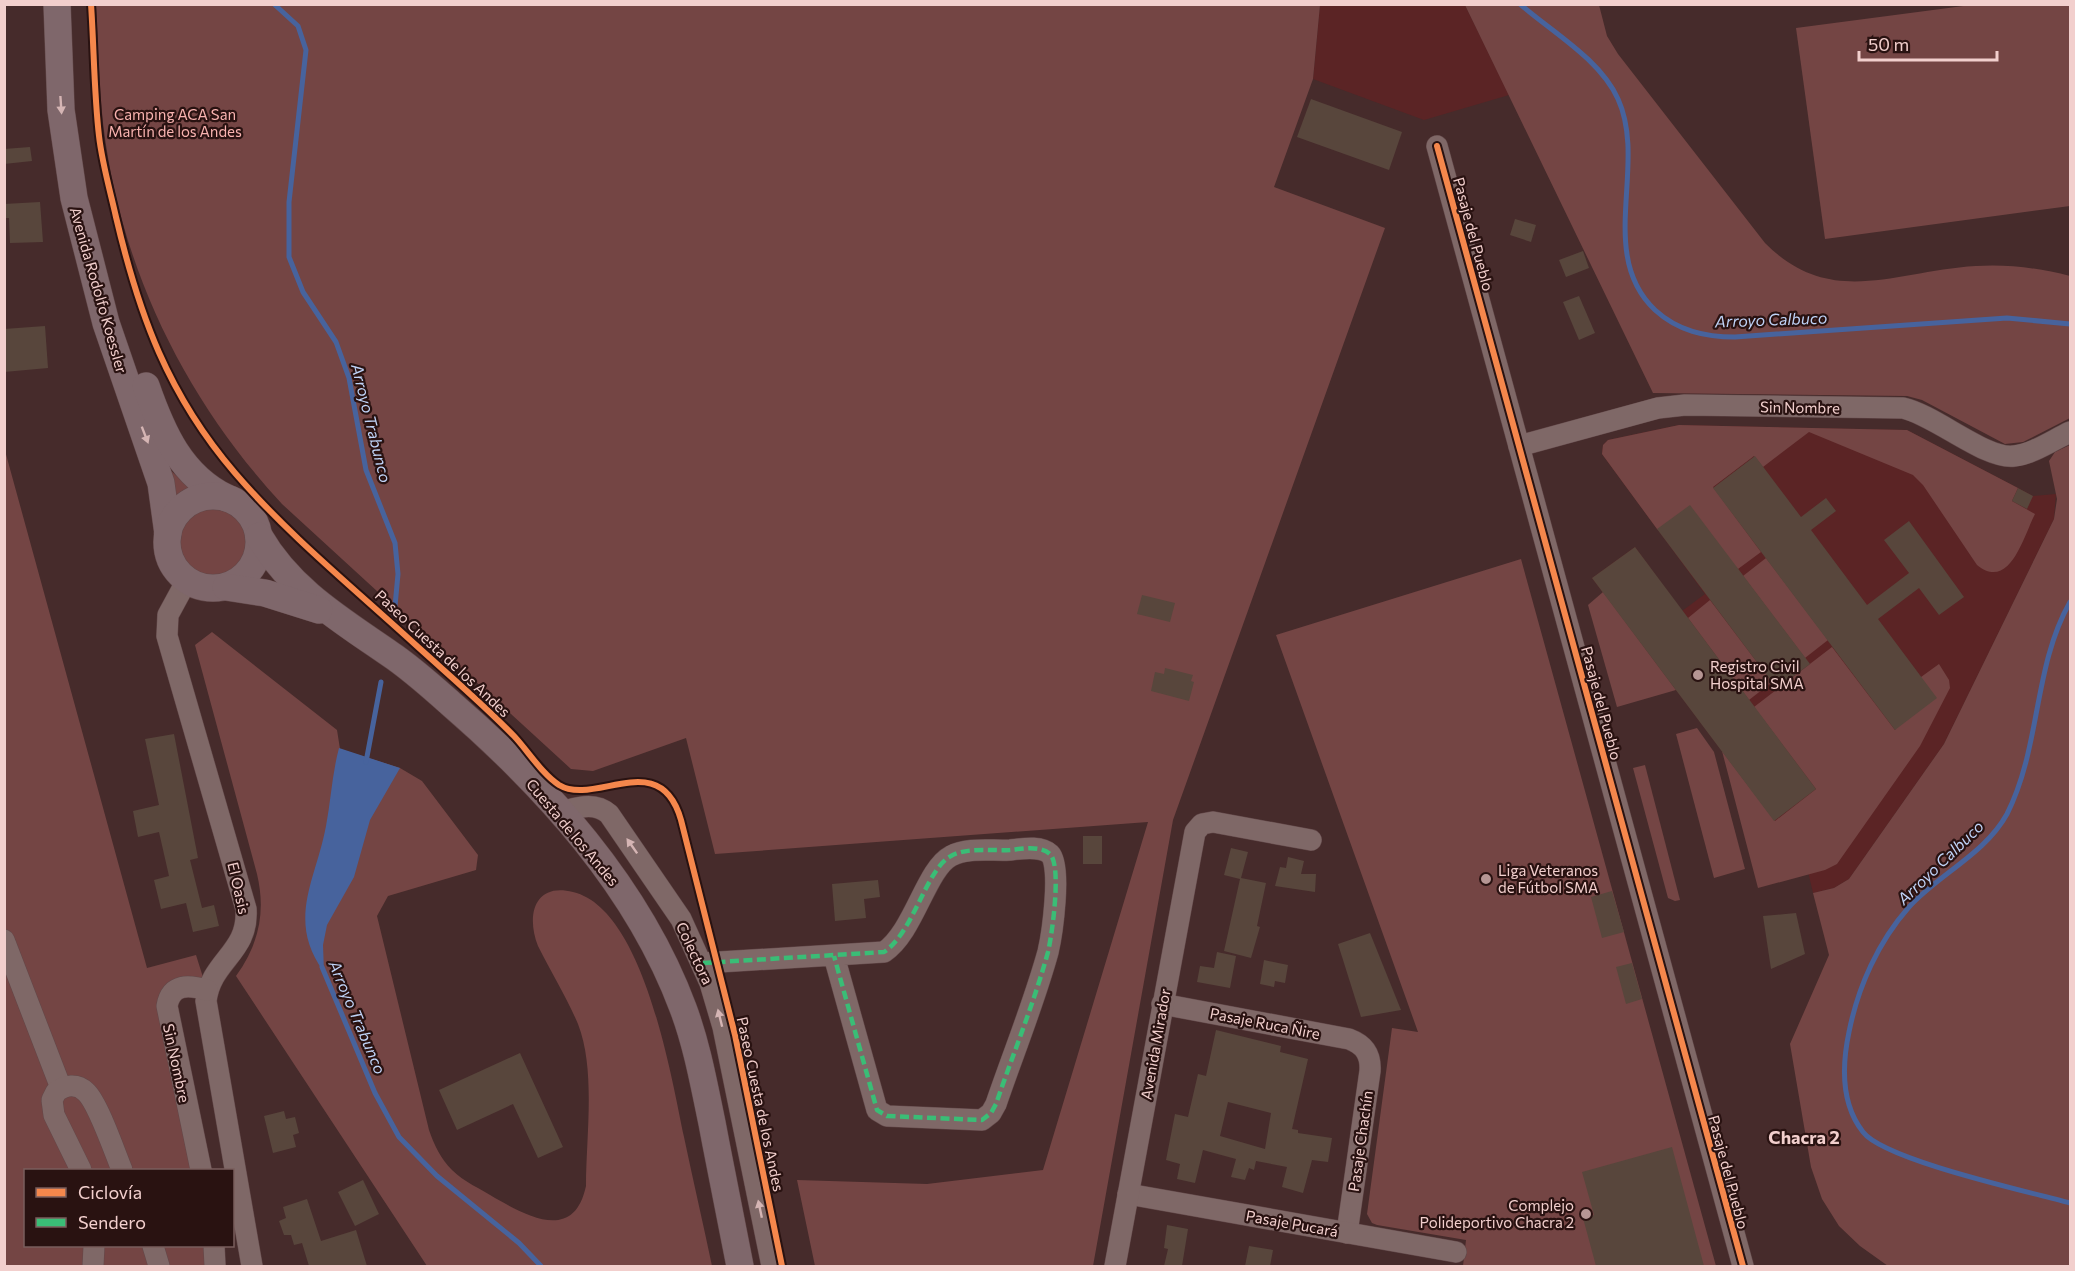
<svg xmlns="http://www.w3.org/2000/svg" width="2075" height="1271" font-family="Commissioner,sans-serif">
<rect width="100%" height="100%" fill="#462b2b"/>
<g fill="#5b2425">
<path d="M1320,5H1465L1509,95L1424,120L1313,79Z"/>
<path d="M1679,425L1907,430L2033,496L2056,494L2054,519L1944,744L1849,879L1834,888L1813,893L1806,863L1592,578L1635,547L1682,611L1705,594L1602,454L1603,445L1608,440Z"/>
</g>
<g fill="#744544">
<path d="M96,5H1320L1313,79L1274,187L1385,228L1173,820L1093,1266H815L797,1180L927,1184L1043,1170L1148,822L715,854L686,738L593,771L571,769L282,504C184,398 120,267 103,123C99,84 98,44 96,5Z"/>
<path d="M1465,5H1599L1607,36L1618,54L1765,243C1831,309 1894,271 1976,266C2008,264 2039,268 2070,276V418L2023,442L2005,444L1922,400L1907,396L1653,393Z"/>
<path d="M1971,5H2070V206L1825,239L1796,28Z"/>
<path d="M1679,425L1907,430L2018,488L2012,501L2035,514C2024,535 2010,592 1977,565L1923,485L1913,475L1809,432L1763,467L1754,456L1713,487L1761,552L1738,569L1657,529L1602,454L1603,445L1608,440Z"/>
<path d="M2070,445V1266H1888L1860,1246L1839,1226L1822,1199L1811,1167L1790,1044L1829,955L1813,893L1834,888L1849,879L1944,744L2054,519L2057,499L2049,461L2055,452Z"/>
<path d="M4,447L147,968L196,955L207,990L171,993L201,1170H26V1246H214L215,1266H5Z"/>
<path d="M168,468L193,491L172,504Z"/>
<circle cx="213" cy="541" r="38"/>
<path d="M1766,558L1828,640L1805,658L1743,576Z"/>
<path d="M1521,559L1716,1266H1463L1466,1240L1377,1225L1372,1223L1367,1214L1392,1028L1418,1032L1276,635Z"/>
<path d="M1603,592L1676,690L1617,707L1588,605Z"/>
<path d="M1710,600L1772,682L1749,700L1688,618Z"/>
<path d="M212,632L337,730L340,749L400,768L422,781L478,855L476,870L388,896L377,916L429,1130C434,1145 441,1159 452,1170C464,1182 481,1189 495,1198C529,1217 574,1242 586,1186C586,1137 596,1070 578,1024C567,998 551,972 538,946C526,916 534,882 573,892C644,909 671,1076 684,1137C693,1180 703,1223 712,1266H427L236,976C259,944 266,912 257,874L195,645Z"/>
<path d="M1832,647L1895,730L1921,677L1939,664L1949,680L1950,688L1920,746L1837,864L1825,870L1758,888L1722,751L1775,821L1816,789L1754,707Z"/>
<path d="M1697,728L1714,752L1745,869L1714,878L1676,734Z"/>
<path d="M1645,765L1680,900L1675,901L1668,898L1633,768Z"/>
</g>
<path fill="#47639d" d="M339,748L400,768L370,820L354,877L327,925L323,945L324,972C286,920 316,880 326,826C331,800 332,774 339,748Z"/>
<g fill="none" stroke-linecap="round" stroke-linejoin="round">
<g stroke="#47639d" stroke-width="5">
<path d="M274,4L298,26L306,50L289,202V257L303,292L336,342L349,378L366,470L395,543L398,574L394,617"/>
<path d="M1520,4C1552,32 1600,59 1618,99C1648,165 1596,254 1655,310C1678,331 1705,337 1735,337L2007,318L2070,324"/>
<path d="M2070,602C2033,667 2041,747 2007,814C1985,854 1939,874 1909,907C1878,942 1858,987 1849,1032C1842,1065 1841,1104 1863,1132C1884,1160 2030,1192 2070,1203"/>
<path d="M366,762L381,682"/>
<path d="M322,967L375,1093L399,1137L437,1176L519,1243L541,1266"/>
</g>
</g>
<g fill="#58463c" fill-rule="evenodd">
<path d="M1311,99L1402,132L1389,170L1297,137Z"/>
<path d="M30,147L32,161L4,164V149Z"/>
<path d="M40,202L43,242L10,243L9,218H4V204Z"/>
<path d="M1515,219L1536,225L1531,242L1510,235Z"/>
<path d="M1583,251L1589,268L1566,277L1559,260Z"/>
<path d="M1579,296L1595,333L1579,340L1563,302Z"/>
<path d="M45,326L48,368L4,372V329Z"/>
<path d="M1755,456L1801,517L1826,498L1836,511L1811,530L1867,605L1909,573L1884,540L1909,521L1964,597L1939,615L1919,588L1878,619L1937,698L1895,730L1713,488Z"/>
<path d="M2018,488L2033,496L2027,509L2012,501Z"/>
<path d="M1690,505L1810,664L1777,689L1657,529Z"/>
<path d="M1635,547L1816,789L1774,821L1592,578Z"/>
<path d="M1142,595L1175,603L1170,622L1137,614Z"/>
<path d="M1165,668L1193,675L1191,681L1194,682L1189,701L1151,691L1155,672L1164,674Z"/>
<path d="M174,734L198,858L190,860L202,908L214,905L219,926L193,932L186,903L161,909L154,880L169,876L159,832L138,837L133,811L159,805L145,739Z"/>
<rect x="1083" y="836" width="19" height="28"/>
<path d="M1231,848L1248,852L1241,878L1266,883L1257,926L1260,927L1251,958L1224,951L1240,879L1224,875Z"/>
<path d="M1288,857L1304,861L1301,874H1316L1315,892L1275,886L1280,867L1286,868Z"/>
<path d="M878,880L880,897L864,899L866,918L835,921L832,884Z"/>
<path d="M1612,891L1624,932L1602,938L1591,897Z"/>
<path d="M1796,913L1805,954L1771,969L1763,916Z"/>
<path d="M1370,933L1401,1010L1361,1017L1338,944Z"/>
<path d="M1217,952L1236,956L1230,988L1197,982L1200,966L1214,968Z"/>
<path d="M1264,960L1288,965L1285,983L1275,981L1274,987L1260,984Z"/>
<path d="M1632,963L1642,999L1626,1004L1616,967Z"/>
<path d="M1216,1030L1281,1046L1280,1052L1308,1059L1292,1129L1298,1130V1133L1332,1138L1328,1162L1312,1160L1303,1193L1282,1187L1287,1167L1256,1161L1254,1170L1249,1168L1245,1180L1231,1177L1236,1159L1203,1150L1195,1183L1177,1179L1180,1164L1166,1160L1175,1114L1188,1117L1198,1074L1206,1076ZM1228,1102L1271,1113L1265,1149L1220,1136Z"/>
<path d="M520,1053L563,1147L538,1158L513,1104L457,1130L439,1090Z"/>
<path d="M284,1111L286,1119L295,1117L299,1133L293,1135L296,1147L273,1153L264,1116Z"/>
<path d="M1672,1147L1704,1266H1596L1583,1218L1594,1215L1582,1172Z"/>
<path d="M363,1180L379,1214L355,1226L338,1192Z"/>
<path d="M307,1199L321,1241L356,1230L367,1266H309L302,1243L294,1245L291,1235H284L279,1221L286,1218L283,1207Z"/>
<path d="M1167,1225L1188,1229L1182,1266H1164L1168,1249L1164,1248Z"/>
<path d="M1249,1246L1273,1250L1270,1266H1245Z"/>
</g>
<g fill="none" stroke-linecap="round" stroke-linejoin="round">
<g stroke="#624849" stroke-width="22">
<g id="minor">
<path d="M1437,146L1743,1266"/>
<path d="M1519,446L1658,408L1685,405L1903,408C1935,415 1986,460 2014,456C2033,454 2053,440 2070,432"/>
<path d="M187,580L168,615L167,636L246,909C249,953 211,960 206,1001L252,1266"/>
<path d="M560,812C577,808 594,801 609,814L681,919L710,983L723,1027L772,1266"/>
<path d="M4,940L61,1088"/>
<path d="M703,963L884,952C914,932 926,869 951,856C967,847 992,851 1010,850C1021,849 1040,845 1050,854C1062,866 1052,935 1048,952C1034,1003 1013,1054 996,1104L991,1113L982,1120L887,1116L877,1110L834,956"/>
<path d="M1162,1004L1349,1039C1365,1045 1371,1055 1370,1071L1347,1233"/>
<path d="M81,1170L54,1115L52,1100L56,1092C65,1085 77,1083 86,1092C98,1103 115,1153 122,1170"/>
<path d="M201,1170L167,1006C171,983 189,985 207,990"/>
<path d="M1128,1194L1456,1252"/>
<path d="M153,1246L159,1266"/>
<path d="M214,1246L215,1266"/>
<path d="M93,1266L94,1246"/>
<path d="M1115,1266L1195,832L1202,824L1213,822L1311,840"/>
</g>
</g>
<g stroke="#624849" stroke-width="28">
<g id="major">
<path d="M57,4L61,110L74,198L106,323L161,483L168,534"/>
<path d="M146,386C162,432 181,476 227,498"/>
<circle cx="213" cy="542" r="46"/>
<path d="M259,536C290,590 341,620 390,654C411,668 431,686 450,703C546,786 638,887 683,1008C697,1045 704,1085 712,1123C721,1171 731,1219 740,1266"/>
<path d="M226,587L265,593L319,610"/>
</g>
</g>
<use href="#minor" stroke="#7f6867" stroke-width="21"/>
<use href="#major" stroke="#7f676b" stroke-width="27"/>
<path stroke="#3abd76" stroke-width="4.5" stroke-dasharray="9 4.5" stroke-linecap="butt" d="M703,963L884,952C914,932 926,869 951,856C967,847 992,851 1010,850C1021,849 1040,845 1050,854C1062,866 1052,935 1048,952C1034,1003 1013,1054 996,1104L991,1113L982,1120L887,1116L877,1110L834,956"/>
<g stroke="#291211" stroke-width="10">
<g id="cycleway">
<path d="M91,4C94,48 94,93 99,136C102,163 110,190 116,217C139,315 168,395 235,473C289,536 356,590 418,647C450,676 484,705 514,736C528,751 542,774 559,785C595,807 660,746 681,820L735,1035L782,1266"/>
<path d="M1437,146L1743,1266"/>
</g>
</g>
<use href="#cycleway" stroke="#f5874c" stroke-width="6"/>
</g>
<defs><path id="oneway-solid" d="M-6-.8H1V-3.2L6.5 0L1 3.2V.8H-6Z" transform="scale(1.5)"/></defs>
<g fill="#d5b5b4">
<use href="#oneway-solid" transform="translate(61 105) rotate(86)"/>
<use href="#oneway-solid" transform="translate(145 435) rotate(69)"/>
<use href="#oneway-solid" transform="translate(632 846) rotate(-125)"/>
<use href="#oneway-solid" transform="translate(720 1018) rotate(-104)"/>
<use href="#oneway-solid" transform="translate(760 1209) rotate(-102)"/>
</g>
<g fill="#b69694" stroke="#291211" stroke-width="2">
<circle cx="1698" cy="675" r="6"/>
<circle cx="1486" cy="879" r="6"/>
<circle cx="1586" cy="1214" r="6"/>
</g>
<g text-anchor="middle" dominant-baseline="central" stroke-width="4.5" stroke-linejoin="round" paint-order="stroke">
<g font-size="15" fill="#f9b3b0" stroke="#291211">
<text x="175" y="114">Camping ACA San<tspan x="175" dy="17">Martín de los Andes</tspan></text>
</g>
<g font-size="15" fill="#f2cfcd" stroke="#291211">
<text transform="translate(1474 234) rotate(75)">Pasaje del Pueblo</text>
<text transform="translate(99 290) rotate(74)">Avenida Rodolfo Koessler</text>
<text transform="translate(1800 407) rotate(1)">Sin Nombre</text>
<text transform="translate(443 653) rotate(43)">Paseo Cuesta de los Andes</text>
<text transform="translate(1602 703) rotate(75)">Pasaje del Pueblo</text>
<text transform="translate(573 832) rotate(50)">Cuesta de los Andes</text>
<text transform="translate(239 888) rotate(77)">El Oasis</text>
<text transform="translate(695 953) rotate(65)">Colectora</text>
<text transform="translate(1265 1023) rotate(11)">Pasaje Ruca Ñire</text>
<text transform="translate(1155 1044) rotate(-80)">Avenida Mirador</text>
<text transform="translate(177 1063) rotate(78)">Sin Nombre</text>
<text transform="translate(761 1104) rotate(78)">Paseo Cuesta de los Andes</text>
<text transform="translate(1360 1141) rotate(-82)">Pasaje Chachín</text>
<text transform="translate(1729 1172) rotate(75)">Pasaje del Pueblo</text>
<text transform="translate(1292 1223) rotate(10)">Pasaje Pucará</text>
</g>
<g font-size="15" fill="#f2cfcd" stroke="#291211" text-anchor="start">
<text x="1710" y="666">Registro Civil<tspan x="1710" dy="17">Hospital SMA</tspan></text>
<text x="1498" y="870">Liga Veteranos<tspan x="1498" dy="17">de Fútbol SMA</tspan></text>
<text x="1574" y="1205" text-anchor="end">Complejo<tspan x="1574" dy="17">Polideportivo Chacra 2</tspan></text>
</g>
<g font-size="16" font-style="italic" fill="#bfd3f7" stroke="#291211">
<text transform="translate(1771 319) rotate(-2)">Arroyo Calbuco</text>
<text transform="translate(372 423) rotate(76)">Arroyo Trabunco</text>
<text transform="translate(1940 862) rotate(-44)">Arroyo Calbuco</text>
<text transform="translate(358 1017) rotate(67)">Arroyo Trabunco</text>
</g>
<g font-size="18" font-weight="bold" fill="#f2cfcd" stroke="#291211">
<text x="1804" y="1137">Chacra 2</text>
</g>
</g>
<rect width="2075" height="1271" fill="none" stroke="#f2cfcd" stroke-width="12"/>
<rect x="24" y="1169" width="210" height="78" fill="#291211" stroke="#795e5c" stroke-width="1.5"/>
<rect x="36" y="1188" width="30" height="9" fill="#f5874c" stroke="#795e5c" stroke-width="1.5"/>
<text x="78" y="1199" font-size="18" fill="#f2cfcd">Ciclovía</text>
<rect x="36" y="1218" width="30" height="9" fill="#3abd76" stroke="#795e5c" stroke-width="1.5"/>
<text x="78" y="1229" font-size="18" fill="#f2cfcd">Sendero</text>
<path d="M1859 51v9h138v-9" fill="none" stroke="#f2cfcd" stroke-width="3"/>
<text x="1868" y="51" font-size="18" fill="#f2cfcd" stroke="#291211" stroke-width="4.5" paint-order="stroke">50 m</text>
</svg>
